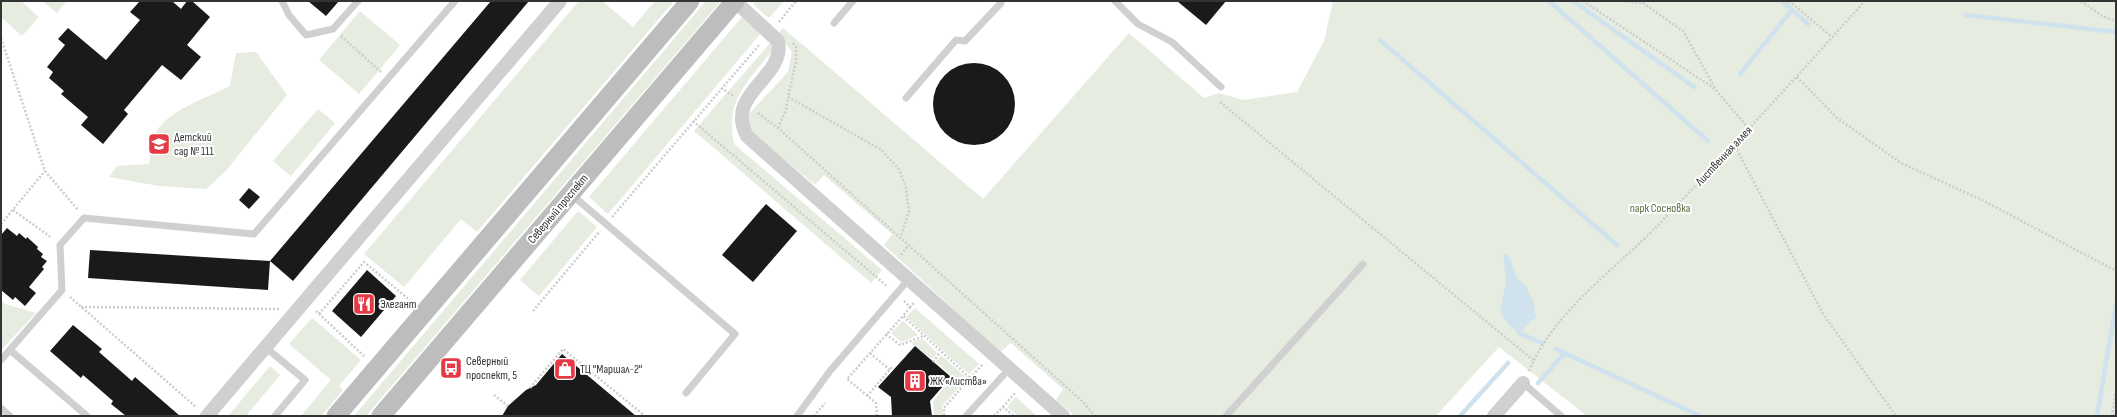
<svg xmlns="http://www.w3.org/2000/svg" width="2117" height="417" font-family="'Sofia Sans Condensed',sans-serif">
<rect width="100%" height="100%" fill="#fff"/>
<g fill="#e6ecdf">
<path d="M1,1H21L39,17L22,36L1,17Z"/>
<path d="M42,1H67L57,13Z"/>
<path d="M579,1H602L633,27L655,1H674L477,232L461,219L404,287L364,254Z"/>
<path d="M706,1H721L366,416H354Z"/>
<path d="M756,1H784L769,18L753,4Z"/>
<path d="M1333,1H2116V416H1587L1499,347L1436,416H1075L1056,400L1063,389L1011,343L1000,352L884,245L892,234L824,175L815,185L755,136L748,123L749,114L788,72L792,52L778,34L783,28L983,199L1129,33L1204,98L1219,93L1243,100L1297,92L1324,41Z"/>
<path d="M360,11L400,45L359,94L319,60Z"/>
<path d="M742,17L761,33L608,214L589,197Z"/>
<path d="M771,42L772,51C747,82 725,101 734,144L882,270L871,283L694,131Z"/>
<path d="M256,52L287,95L225,172L206,189L159,186L109,177L117,166L149,164C151,153 152,142 157,131C167,111 211,96 230,86L236,53Z"/>
<path d="M318,109L335,123L291,176L273,161Z"/>
<path d="M578,211L597,227L539,296L520,280Z"/>
<path d="M1,300L5,304L36,313L1,350Z"/>
<path d="M915,308L979,364L969,374L906,317Z"/>
<path d="M312,318L361,360L339,386L343,390L321,416H301L331,380L289,344Z"/>
<path d="M903,321L918,335L901,342L891,333Z"/>
<path d="M922,338L937,353L932,359L911,343Z"/>
<path d="M941,355L967,378L942,406L943,414L934,416L933,401L953,377L936,362Z"/>
<path d="M270,366L280,375L246,416H228Z"/>
<path d="M1016,397L1037,416H1018L1007,407Z"/>
</g>
<path fill="#cfe2ee" d="M1503,253L1509,256L1517,278L1526,286L1533,301L1536,317L1519,333L1510,326L1500,312L1506,282Z"/>
<g fill="none" stroke-linecap="round" stroke-linejoin="round">
<g stroke="#cfe2ee" stroke-width="4.5">
<path d="M1549,1L1708,141"/>
<path d="M1573,1L1694,87"/>
<path d="M1782,1L1808,24"/>
<path d="M1966,15L2116,32"/>
<path d="M1380,40L1617,245"/>
<path d="M1740,74L1792,10"/>
<path d="M1519,333L1542,343"/>
<path d="M1556,349L1700,416"/>
<path d="M1538,383L1565,353"/>
<path d="M1460,416L1508,363"/>
<path d="M2097,416L2116,305"/>
<path d="M2116,416V413"/>
</g>
</g>
<g fill="#1a1a1a">
<path d="M140,1H172L181,9L187,1H192L210,17L187,45L201,57L181,80L162,65L124,110L128,114L103,144L81,125L88,117L61,94L64,91L49,78L53,72L47,67L65,45L58,39L68,28L106,60L140,20L130,12Z"/>
<path d="M308,1H339L326,16Z"/>
<path d="M491,1H529L293,281L270,261L268,290L88,278L90,250L270,261Z"/>
<path d="M1177,1H1226L1206,25Z"/>
<circle cx="974" cy="104" r="41"/>
<path d="M249,188L260,197L249,209L239,200Z"/>
<path d="M766,204L797,231L753,282L722,255Z"/>
<path d="M7,228L17,236L19,233L26,239L27,237L38,247L37,249L43,254L41,257L47,261L42,267L44,269L29,287L36,293L25,306L15,297L13,300L1,290V235Z"/>
<path d="M367,270L396,296L361,337L332,311Z"/>
<path d="M73,325L102,349L99,352L132,381L135,377L180,416H126L111,404L113,401L83,375L81,378L50,351Z"/>
<path d="M915,346L951,377L930,401L932,416H892L891,397L878,387Z"/>
<path d="M562,354L636,416H502L508,406L526,390L536,385Z"/>
</g>
<g fill="none" stroke-linecap="round" stroke-linejoin="round">
<g stroke="#cdcdcd" stroke-width="2.5" stroke-dasharray="2 2" stroke-linecap="butt">
<path d="M1583,1L1715,89L1749,129"/>
<path d="M1623,1L1643,3L1683,31L1715,88"/>
<path d="M1789,1L1832,37"/>
<path d="M2081,1L2102,16L2116,21"/>
<path d="M779,22L796,1"/>
<path d="M341,36L381,72"/>
<path d="M1,38L45,171L78,210"/>
<path d="M793,43L796,47V62L788,97L880,149L899,169L906,188L909,211L900,239"/>
<path d="M1797,77L1837,118L1901,163L1982,200L2116,271"/>
<path d="M721,88L734,96"/>
<path d="M1220,102L1533,360"/>
<path d="M758,113L778,128L1082,401L1095,416"/>
<path d="M693,121L888,287"/>
<path d="M778,128L786,110L788,97"/>
<path d="M1735,146L1823,314L1896,416"/>
<path d="M13,210L52,238"/>
<path d="M612,217L760,44"/>
<path d="M1,224L45,171"/>
<path d="M901,255L908,246"/>
<path d="M70,297L196,407"/>
<path d="M904,301L910,307L914,303"/>
<path d="M81,307L279,309"/>
<path d="M910,307L903,316L970,378L944,408V416"/>
<path d="M316,311L365,357"/>
<path d="M533,311L600,231"/>
<path d="M319,314L364,262L412,302"/>
<path d="M886,334L900,345L923,336"/>
<path d="M870,353L890,370"/>
<path d="M933,362L940,352"/>
<path d="M1529,371C1555,310 1614,271 1658,225C1729,152 1797,76 1865,1"/>
<path d="M970,378L983,364"/>
<path d="M530,388L563,349L645,416"/>
<path d="M494,395L508,406"/>
<path d="M867,396L893,366"/>
<path d="M1003,407L1015,393"/>
<path d="M814,416L825,403"/>
<path d="M877,416L876,403L847,379L903,316"/>
<path d="M994,416L1003,407L1014,416"/>
<path d="M2112,416L2116,392"/>
</g>
<g stroke="#d0d0d0" stroke-width="7">
<path d="M282,1L289,15L306,35L333,29L358,1"/>
<path d="M1115,1L1138,24L1172,42L1221,87"/>
<path d="M834,23L853,1"/>
<path d="M906,98L956,40L965,41L1001,3L1000,1"/>
<path d="M572,195L735,334L686,393"/>
<path d="M265,347L305,380L275,416"/>
<path d="M10,350L87,416"/>
<path d="M1,360L62,290L60,245L84,218L254,234L455,1"/>
<path d="M1523,383L1561,416"/>
<path d="M1,408L10,416"/>
<path d="M797,416L830,371L908,280"/>
<path d="M966,416L1009,369"/>
<path d="M1226,416L1363,264"/>
</g>
<g stroke="#d0d0d0" stroke-width="14">
<path d="M735,1L778,41C786,78 724,93 747,136L1063,416"/>
<path d="M207,416L560,1"/>
<path d="M1494,416L1523,383"/>
</g>
<g stroke="#bdbdbd" stroke-width="19">
<path d="M336,416L690,1"/>
<path d="M381,416L735,1"/>
</g>
</g>
<defs>
<g id="school-square" transform="scale(1.15)"><rect x="-9" y="-9" width="18" height="18" rx="4" fill="#e63946" stroke="#fff"/><path d="M0-5L7-2L0 1L-7-2ZM-4 1L0 2.5L4 1V4Q0 6-4 4Z" fill="#fff"/></g>
<g id="restaurant-square" transform="scale(1.15)"><rect x="-9" y="-9" width="18" height="18" rx="4" fill="#e63946" stroke="#fff"/><path d="M-5-6h1v4h1v-4h1v4h1v-4h1v5L-1.5 .5V6h-2V.5L-5-1ZM5-6V6H3V1.5H1.5Q1.5-4 5-6Z" fill="#fff"/></g>
<g id="bus-square" transform="scale(1.15)"><rect x="-9" y="-9" width="18" height="18" rx="4" fill="#e63946" stroke="#fff"/><path d="M-5-6H5V4H4V6H2V4H-2V6H-4V4H-5ZM-3.5-4V0h7V-4ZM-3.5 1.2v1.5H-2V1.2ZM2 1.2v1.5H3.5V1.2Z" fill="#fff"/></g>
<g id="shop-square" transform="scale(1.15)"><rect x="-9" y="-9" width="18" height="18" rx="4" fill="#e63946" stroke="#fff"/><path d="M-5-2.5h2.3a2.7 3.5 0 0 1 5.4 0H5L5.5 6h-11ZM-1.5-2.5h3a1.5 2.3 0 0 0-3 0Z" fill="#fff"/></g>
<g id="building-square" transform="scale(1.15)"><rect x="-9" y="-9" width="18" height="18" rx="4" fill="#e63946" stroke="#fff"/><path d="M-4-6H4V6H1V3H-1V6H-4ZM-2.5-4.3h1.7v1.8h-1.7ZM.8-4.3h1.7v1.8H.8ZM-2.5-1h1.7V.8h-1.7ZM.8-1h1.7V.8H.8Z" fill="#fff"/></g>
</defs>
<g fill-rule="evenodd">
<use href="#school-square" x="159" y="144"/>
<use href="#restaurant-square" x="364" y="304"/>
<use href="#bus-square" x="451" y="368"/>
<use href="#shop-square" x="565" y="369"/>
<use href="#building-square" x="915" y="381"/>
</g>
<g text-anchor="middle" dominant-baseline="central" stroke-width="4" stroke-linejoin="round" paint-order="stroke">
<g font-size="12" fill="#333" stroke="#fff" text-anchor="start">
<text x="174" y="137">Детский<tspan x="174" dy="14">сад № 111</tspan></text>
<text x="380" y="304">Элегант</text>
<text x="466" y="361">Северный<tspan x="466" dy="14">проспект, 5</tspan></text>
<text x="580" y="369">ТЦ "Маршал-2"</text>
<text x="930" y="381">ЖК «Листва»</text>
</g>
<g font-size="12" fill="#333" stroke="#fff">
<text transform="translate(1724 156) rotate(-47)">Лиственная аллея</text>
<text transform="translate(558 209) rotate(-50)">Северный проспект</text>
</g>
<g font-size="12" fill="#56703f" stroke="#fff">
<text x="1660" y="208">парк Сосновка</text>
</g>
</g>
<rect width="2117" height="417" fill="none" stroke="#333333" stroke-width="4"/>
</svg>
